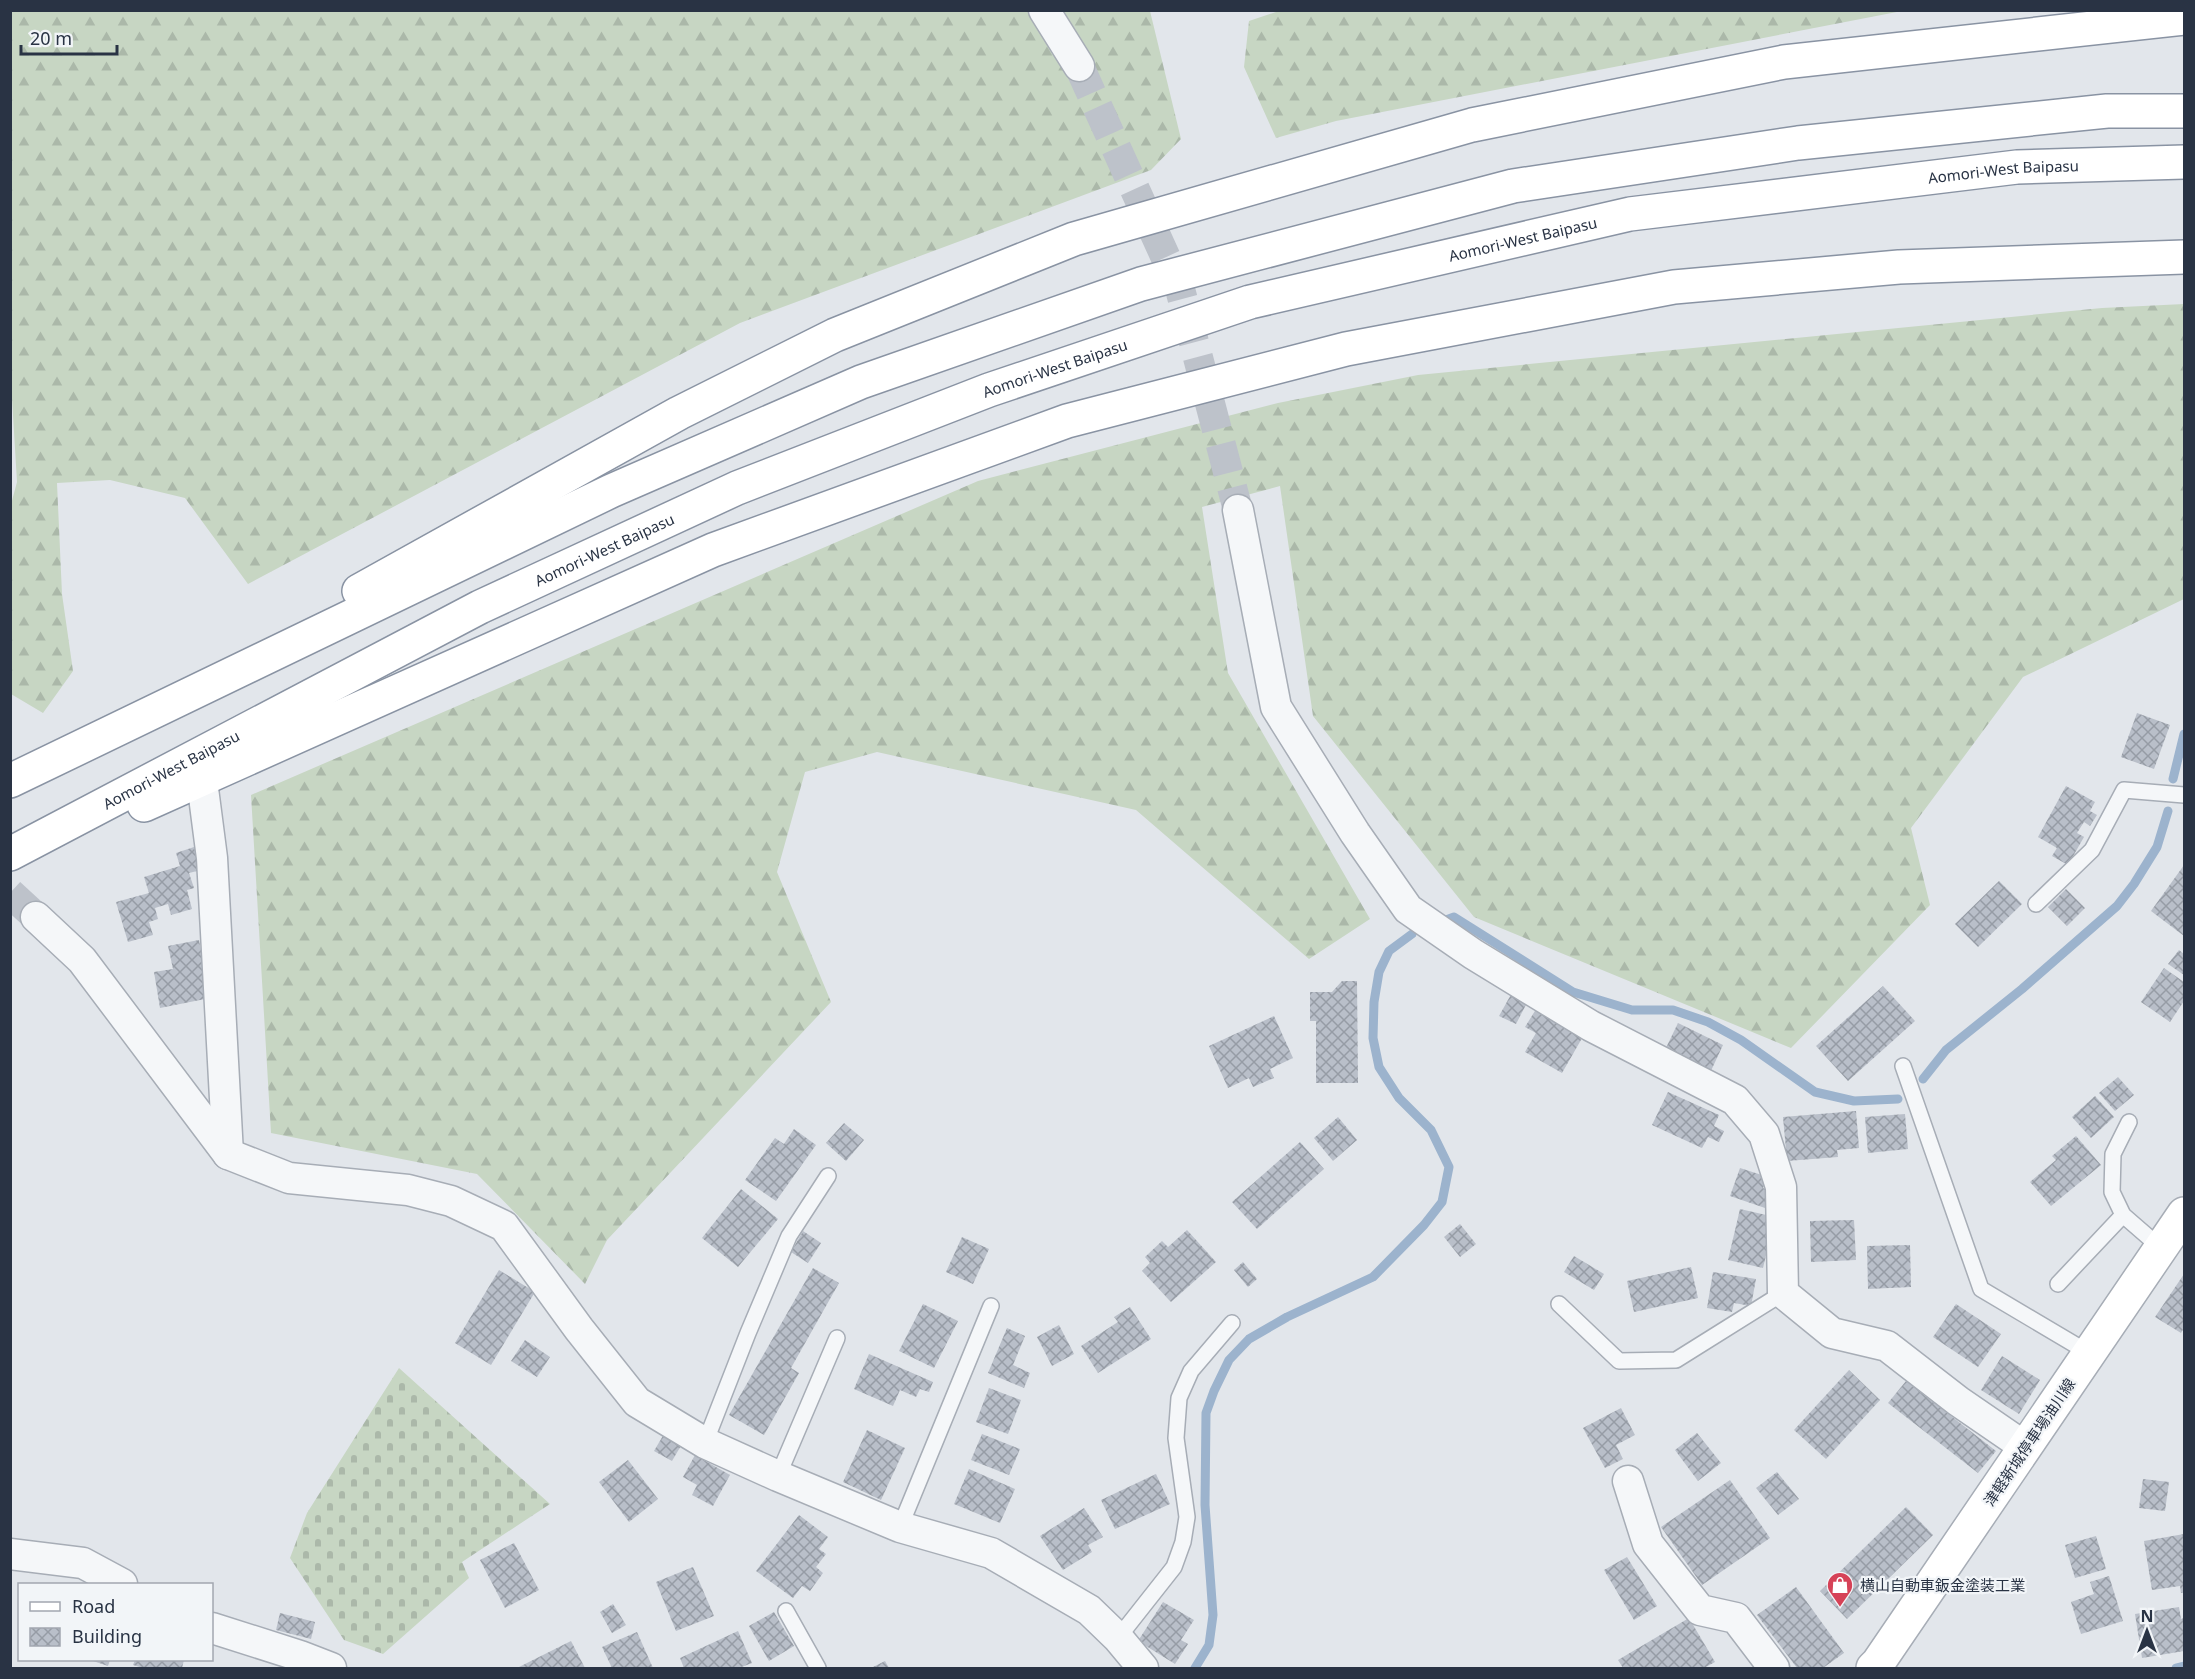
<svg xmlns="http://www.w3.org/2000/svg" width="2195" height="1679" font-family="'Noto Sans','Noto Sans JP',sans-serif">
<defs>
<pattern id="forest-firs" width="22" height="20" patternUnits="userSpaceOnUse" patternTransform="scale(1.5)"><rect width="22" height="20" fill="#c7d6c3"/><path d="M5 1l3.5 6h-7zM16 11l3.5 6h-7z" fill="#abb8a9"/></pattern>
<pattern id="cemetery-stones" width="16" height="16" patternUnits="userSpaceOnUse" patternTransform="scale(1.5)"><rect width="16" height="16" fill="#c7d6c3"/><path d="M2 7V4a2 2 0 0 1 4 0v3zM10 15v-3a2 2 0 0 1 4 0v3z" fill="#abb8a9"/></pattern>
<pattern id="building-cross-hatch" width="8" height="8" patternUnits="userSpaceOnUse" patternTransform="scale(1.5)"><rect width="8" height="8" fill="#b9bfc9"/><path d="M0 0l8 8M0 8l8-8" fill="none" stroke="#969ca5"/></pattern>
</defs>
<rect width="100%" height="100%" fill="#e2e6eb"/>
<g fill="url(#forest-firs)">
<path d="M11,11H1150L1181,139L1151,170L740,323L248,584L185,498L110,480L57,483L62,594L73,671L43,713L11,694L10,508L17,482L10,365Z"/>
<path d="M1279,11V10L1902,11L1336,121L1276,138L1244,67L1249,21Z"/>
<path d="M2184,304V599L2023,677L1911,828L1930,905L1791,1048L1474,917L1313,716L1280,486L1202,507L1228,673L1370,919L1309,959L1136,810L877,752L805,772L777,872L831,1002L607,1240L585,1284L477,1174L271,1133L251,795L978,481L1278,403L1418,375L2102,308Z"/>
</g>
<path fill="url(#cemetery-stones)" d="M399,1368L550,1504L462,1562L469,1578L383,1654L344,1640L290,1558L307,1513Z"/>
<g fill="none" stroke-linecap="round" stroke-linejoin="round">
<g stroke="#9cb3cd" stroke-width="9">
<path d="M2173,779L2184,734"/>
<path d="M1446,920L1454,917L1573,992L1632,1010H1673L1708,1022L1741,1040L1815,1092L1854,1101L1898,1099"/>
<path d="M1923,1079L1946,1050L2022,989L2117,906L2134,884L2157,847L2168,811"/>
<path d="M1195,1668L1209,1645L1213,1615L1205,1505L1206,1413L1214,1391L1229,1360L1249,1339L1287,1317L1373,1277L1424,1225L1442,1202L1449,1167L1431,1130L1399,1098L1379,1067L1373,1038L1374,1002L1379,972L1389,951L1412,934"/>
<path d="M2176,1668L2184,1666"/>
</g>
</g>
<g fill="url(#building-cross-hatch)">
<path d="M2137,713L2170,725L2154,769L2121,757Z"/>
<path d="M2066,786L2095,802L2090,811L2097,815L2090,826L2084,822L2077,833L2084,837L2068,865L2052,856L2057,848L2038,837Z"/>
<path d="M194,847L201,870L189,873L194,888L187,890L192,909L171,915L168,904L155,908L158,919L149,922L153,935L128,942L116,902L149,893L144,877L180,866L176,853Z"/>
<path d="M2184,865V936L2151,911Z"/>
<path d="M1999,881L2022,904L1978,947L1955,924Z"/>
<path d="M2066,889L2085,908L2067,926L2048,907Z"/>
<path d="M199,940L210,998L160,1008L154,972L173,969L168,946Z"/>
<path d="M2179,950L2184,954V975L2168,964Z"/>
<path d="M2164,968L2184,982V1001L2170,1022L2141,1002Z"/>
<path d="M1342,981H1357L1358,1083H1316V1021H1310V992H1332Z"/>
<path d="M1883,986L1915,1021L1848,1081L1816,1046Z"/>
<path d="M1513,991L1529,999L1516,1024L1499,1016Z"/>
<path d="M1538,1006L1585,1033L1562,1073L1525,1052L1536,1033L1525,1027Z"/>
<path d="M1274,1016L1293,1058L1270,1069L1274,1078L1253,1087L1249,1078L1228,1088L1209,1046Z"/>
<path d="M1678,1023L1723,1045L1709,1075L1663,1054Z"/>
<path d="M2118,1077L2134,1095L2115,1111L2099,1093Z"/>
<path d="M1668,1092L1719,1115L1714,1126L1724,1131L1719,1142L1708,1137L1702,1148L1652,1125Z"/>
<path d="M2095,1096L2114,1117L2091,1138L2072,1117Z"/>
<path d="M1856,1111L1859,1148L1837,1150L1838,1157L1787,1161L1783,1117Z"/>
<path d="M1905,1114L1908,1149L1868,1153L1865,1117Z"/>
<path d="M1338,1117L1357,1140L1333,1161L1314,1138Z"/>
<path d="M844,1123L864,1140L846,1161L826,1143Z"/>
<path d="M794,1129L816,1145L776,1201L745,1180L775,1138L784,1144Z"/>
<path d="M2076,1136L2101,1165L2051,1206L2030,1182L2056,1160L2052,1156Z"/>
<path d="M1300,1142L1324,1169L1257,1229L1232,1202Z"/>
<path d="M1740,1168L1768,1177L1763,1188L1771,1192L1765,1208L1730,1196Z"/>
<path d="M741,1189L778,1219L738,1267L702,1238Z"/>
<path d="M1740,1209L1775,1217L1763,1268L1728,1260Z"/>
<path d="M1854,1220L1856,1260L1811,1262L1810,1221Z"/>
<path d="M1460,1224L1476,1244L1460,1257L1444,1237Z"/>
<path d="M1187,1230L1216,1262L1171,1302L1142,1271L1150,1263L1145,1257L1162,1241L1168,1247Z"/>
<path d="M803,1231L821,1243L808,1263L791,1252Z"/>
<path d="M962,1237L989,1249L973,1284L946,1272Z"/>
<path d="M1910,1245L1911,1287L1868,1289L1867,1246Z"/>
<path d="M1574,1256L1604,1274L1594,1290L1564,1272Z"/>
<path d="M1243,1262L1257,1279L1248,1287L1234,1270Z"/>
<path d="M1691,1267L1698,1298L1634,1312L1627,1281Z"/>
<path d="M813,1268L839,1283L791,1368L799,1373L764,1435L729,1415Z"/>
<path d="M499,1270L535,1292L491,1365L455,1343Z"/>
<path d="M1713,1272L1756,1279L1751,1306L1734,1303L1732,1312L1707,1308Z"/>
<path d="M2184,1274V1328L2181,1333L2155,1317Z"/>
<path d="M923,1304L958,1321L934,1368L899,1351Z"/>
<path d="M1956,1304L2001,1334L1978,1367L1933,1337Z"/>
<path d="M1130,1307L1151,1339L1098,1373L1081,1346L1118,1322L1114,1317Z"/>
<path d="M1059,1325L1074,1354L1052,1366L1037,1337Z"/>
<path d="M1007,1328L1025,1336L1013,1365L1030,1373L1024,1388L988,1373Z"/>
<path d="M525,1340L550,1357L537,1377L511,1361Z"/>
<path d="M869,1354L933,1382L929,1392L920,1389L916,1397L900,1390L893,1406L854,1389Z"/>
<path d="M2002,1356L2040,1380L2019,1414L1981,1390Z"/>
<path d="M1849,1370L1880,1400L1826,1459L1794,1430Z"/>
<path d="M1906,1381L1996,1451L1978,1473L1888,1403Z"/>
<path d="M989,1388L1021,1400L1008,1434L976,1422Z"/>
<path d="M1621,1408L1635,1435L1616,1445L1623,1459L1605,1468L1583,1428Z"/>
<path d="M867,1430L905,1448L881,1500L843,1482Z"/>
<path d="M1697,1433L1721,1463L1698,1481L1675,1450Z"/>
<path d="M664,1434L682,1444L672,1461L654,1451Z"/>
<path d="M982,1434L1020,1449L1009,1475L971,1460Z"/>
<path d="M695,1455L730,1475L713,1506L692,1495L697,1485L683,1477Z"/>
<path d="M628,1460L658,1499L629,1522L599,1482Z"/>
<path d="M969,1469L1015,1489L1000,1523L954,1504Z"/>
<path d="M1777,1472L1799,1499L1778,1515L1756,1488Z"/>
<path d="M1156,1474L1170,1504L1115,1529L1101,1500Z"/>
<path d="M2143,1479L2169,1482L2165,1511L2139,1508Z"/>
<path d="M1730,1480L1770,1538L1702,1585L1661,1527Z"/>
<path d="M1906,1507L1933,1535L1847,1619L1820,1591Z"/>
<path d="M1084,1508L1103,1537L1088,1545L1092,1552L1063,1570L1040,1536Z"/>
<path d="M799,1515L828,1537L819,1549L826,1554L816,1567L823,1573L810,1591L802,1586L793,1598L756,1571Z"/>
<path d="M2184,1534V1593H2181L2180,1586L2152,1590L2144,1541Z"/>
<path d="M2096,1536L2106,1569L2075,1578L2065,1545Z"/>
<path d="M514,1543L539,1590L505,1608L480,1560Z"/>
<path d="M1627,1557L1657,1606L1634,1620L1604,1570Z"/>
<path d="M693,1567L714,1616L676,1631L656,1582Z"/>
<path d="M2109,1576L2123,1621L2081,1634L2071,1602L2094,1594L2090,1582Z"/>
<path d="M1796,1587L1844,1653L1823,1668H1797L1757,1615Z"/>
<path d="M1163,1602L1194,1620L1181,1640L1188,1644L1175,1664L1138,1641Z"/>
<path d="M613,1604L626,1625L612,1633L600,1612Z"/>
<path d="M2179,1607L2181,1619L2184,1618V1651L2142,1658L2135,1614Z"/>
<path d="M774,1612L794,1646L769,1661L749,1626Z"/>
<path d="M280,1613L315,1622L311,1639L276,1630Z"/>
<path d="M1689,1618L1715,1662L1704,1668H1623L1618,1660Z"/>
<path d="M738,1631L752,1663L739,1668H684L680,1658Z"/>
<path d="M637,1632L653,1668H612L602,1647Z"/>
<path d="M571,1641L585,1668H517Z"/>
<path d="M90,1660H110L108,1666Z"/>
<path d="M135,1660H184L182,1668H143L133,1665Z"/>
<path d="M885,1661L889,1668H871Z"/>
</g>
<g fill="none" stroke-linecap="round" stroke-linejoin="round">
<g stroke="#bdc2ca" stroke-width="30" stroke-dasharray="30 15" stroke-linecap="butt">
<path d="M1079,66L1180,289L1238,510"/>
<path d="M10,893L36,917"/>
</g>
<g stroke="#a7adb6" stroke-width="18">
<g id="lane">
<path d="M2036,904L2092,850L2124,790L2184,795"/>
<path d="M1903,1066L1981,1289L2089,1353"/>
<path d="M2129,1122L2113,1154L2112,1192L2123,1215L2161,1248"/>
<path d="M2058,1284L2123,1215"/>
<path d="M1559,1304L1619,1361L1676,1360L1783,1293"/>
<path d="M705,1443L748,1333L789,1236L828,1176"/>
<path d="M778,1476L837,1338"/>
<path d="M900,1527L991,1306"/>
<path d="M786,1611L818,1668"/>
<path d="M1118,1638L1174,1567L1183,1542L1187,1517L1176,1438L1179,1398L1191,1371L1232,1323"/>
</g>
</g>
<g stroke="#a7adb6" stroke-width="33">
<g id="street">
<path d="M1044,10L1079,66"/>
<path d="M1238,510L1276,707L1355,833L1408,909L1473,954L1591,1026L1735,1100L1764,1134L1781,1187L1783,1293L1832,1333L1887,1346L1958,1401L2025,1447"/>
<path d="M202,781L212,858L228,1154"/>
<path d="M36,917L82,960L228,1154L289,1178L408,1190L451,1201L504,1226L579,1329L637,1402L705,1443L778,1476L900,1527L991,1553L1089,1610L1118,1638L1143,1668"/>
<path d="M1628,1481L1648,1544L1700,1610L1736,1618L1774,1668"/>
<path d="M10,1554L83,1563L122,1584"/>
<path d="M212,1628L300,1656L331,1668"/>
</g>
</g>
<g stroke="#a7adb6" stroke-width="36">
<path id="secondary" d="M1873,1668L1878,1663L2184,1214"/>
</g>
<g stroke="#8993a3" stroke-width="36">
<g id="highway">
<path d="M359,591L679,413L835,335L1074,239L1472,125L1784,62L2184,18"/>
<path d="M10,781L611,491L861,382L1141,284L1513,186L1798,143L2107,111H2184"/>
<path d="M144,805L713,550L1067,421L1346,349L1674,287L1899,267L2184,257"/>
<path id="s1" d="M10,854L480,607L737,488L989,390L1250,302L1630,214L2017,167L2184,162"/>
</g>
</g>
<use href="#lane" stroke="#f5f7f9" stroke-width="15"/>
<use href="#street" stroke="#f5f7f9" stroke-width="30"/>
<use href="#secondary" stroke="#fff" stroke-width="33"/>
<use href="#highway" stroke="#fff" stroke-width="33"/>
</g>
<defs>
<g id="shop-pin" transform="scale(1.35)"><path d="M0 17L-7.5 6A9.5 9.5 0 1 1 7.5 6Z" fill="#d64257" stroke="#f2f5f8"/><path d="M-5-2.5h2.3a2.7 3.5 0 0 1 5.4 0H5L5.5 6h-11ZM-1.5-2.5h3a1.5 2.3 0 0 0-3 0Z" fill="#fff"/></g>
</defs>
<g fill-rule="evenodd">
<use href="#shop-pin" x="1840" y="1585"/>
</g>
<g text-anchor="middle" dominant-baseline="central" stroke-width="4.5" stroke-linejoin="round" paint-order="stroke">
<g font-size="15" fill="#293344" stroke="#f2f5f8">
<text stroke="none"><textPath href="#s1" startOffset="2126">Aomori-West Baipasu</textPath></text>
<text stroke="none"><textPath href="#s1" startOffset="1640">Aomori-West Baipasu</textPath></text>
<text stroke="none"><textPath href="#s1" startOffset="1154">Aomori-West Baipasu</textPath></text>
<text stroke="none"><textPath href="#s1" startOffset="668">Aomori-West Baipasu</textPath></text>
<text stroke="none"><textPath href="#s1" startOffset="182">Aomori-West Baipasu</textPath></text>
<text transform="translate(2029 1442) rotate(-56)">津軽新城停車場油川線</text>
</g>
<g font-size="15" fill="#293344" stroke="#f2f5f8" text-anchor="start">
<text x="1860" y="1585">横山自動車鈑金塗装工業</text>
</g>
</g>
<rect width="2195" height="1679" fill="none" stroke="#293344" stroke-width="24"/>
<rect x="18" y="1583" width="195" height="78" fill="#f2f5f8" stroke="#a2a7b0" stroke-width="1.5"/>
<rect x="30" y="1602" width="30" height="9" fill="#ffffff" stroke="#a2a7b0" stroke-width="1.5"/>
<text x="72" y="1613" font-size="18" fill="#293344">Road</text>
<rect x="30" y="1628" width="30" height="18" fill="url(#building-cross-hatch)" stroke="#a2a7b0" stroke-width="1.5"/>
<text x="72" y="1643" font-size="18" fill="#293344">Building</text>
<g transform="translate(2147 1631)" stroke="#f2f5f8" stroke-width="4.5" paint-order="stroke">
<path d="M0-4.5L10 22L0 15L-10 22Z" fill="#293344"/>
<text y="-9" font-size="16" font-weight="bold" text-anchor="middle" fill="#293344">N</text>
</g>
<path d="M21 45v9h96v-9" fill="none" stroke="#293344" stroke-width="3"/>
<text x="30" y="45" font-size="18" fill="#293344" stroke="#f2f5f8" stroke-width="4.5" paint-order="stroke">20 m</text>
</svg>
